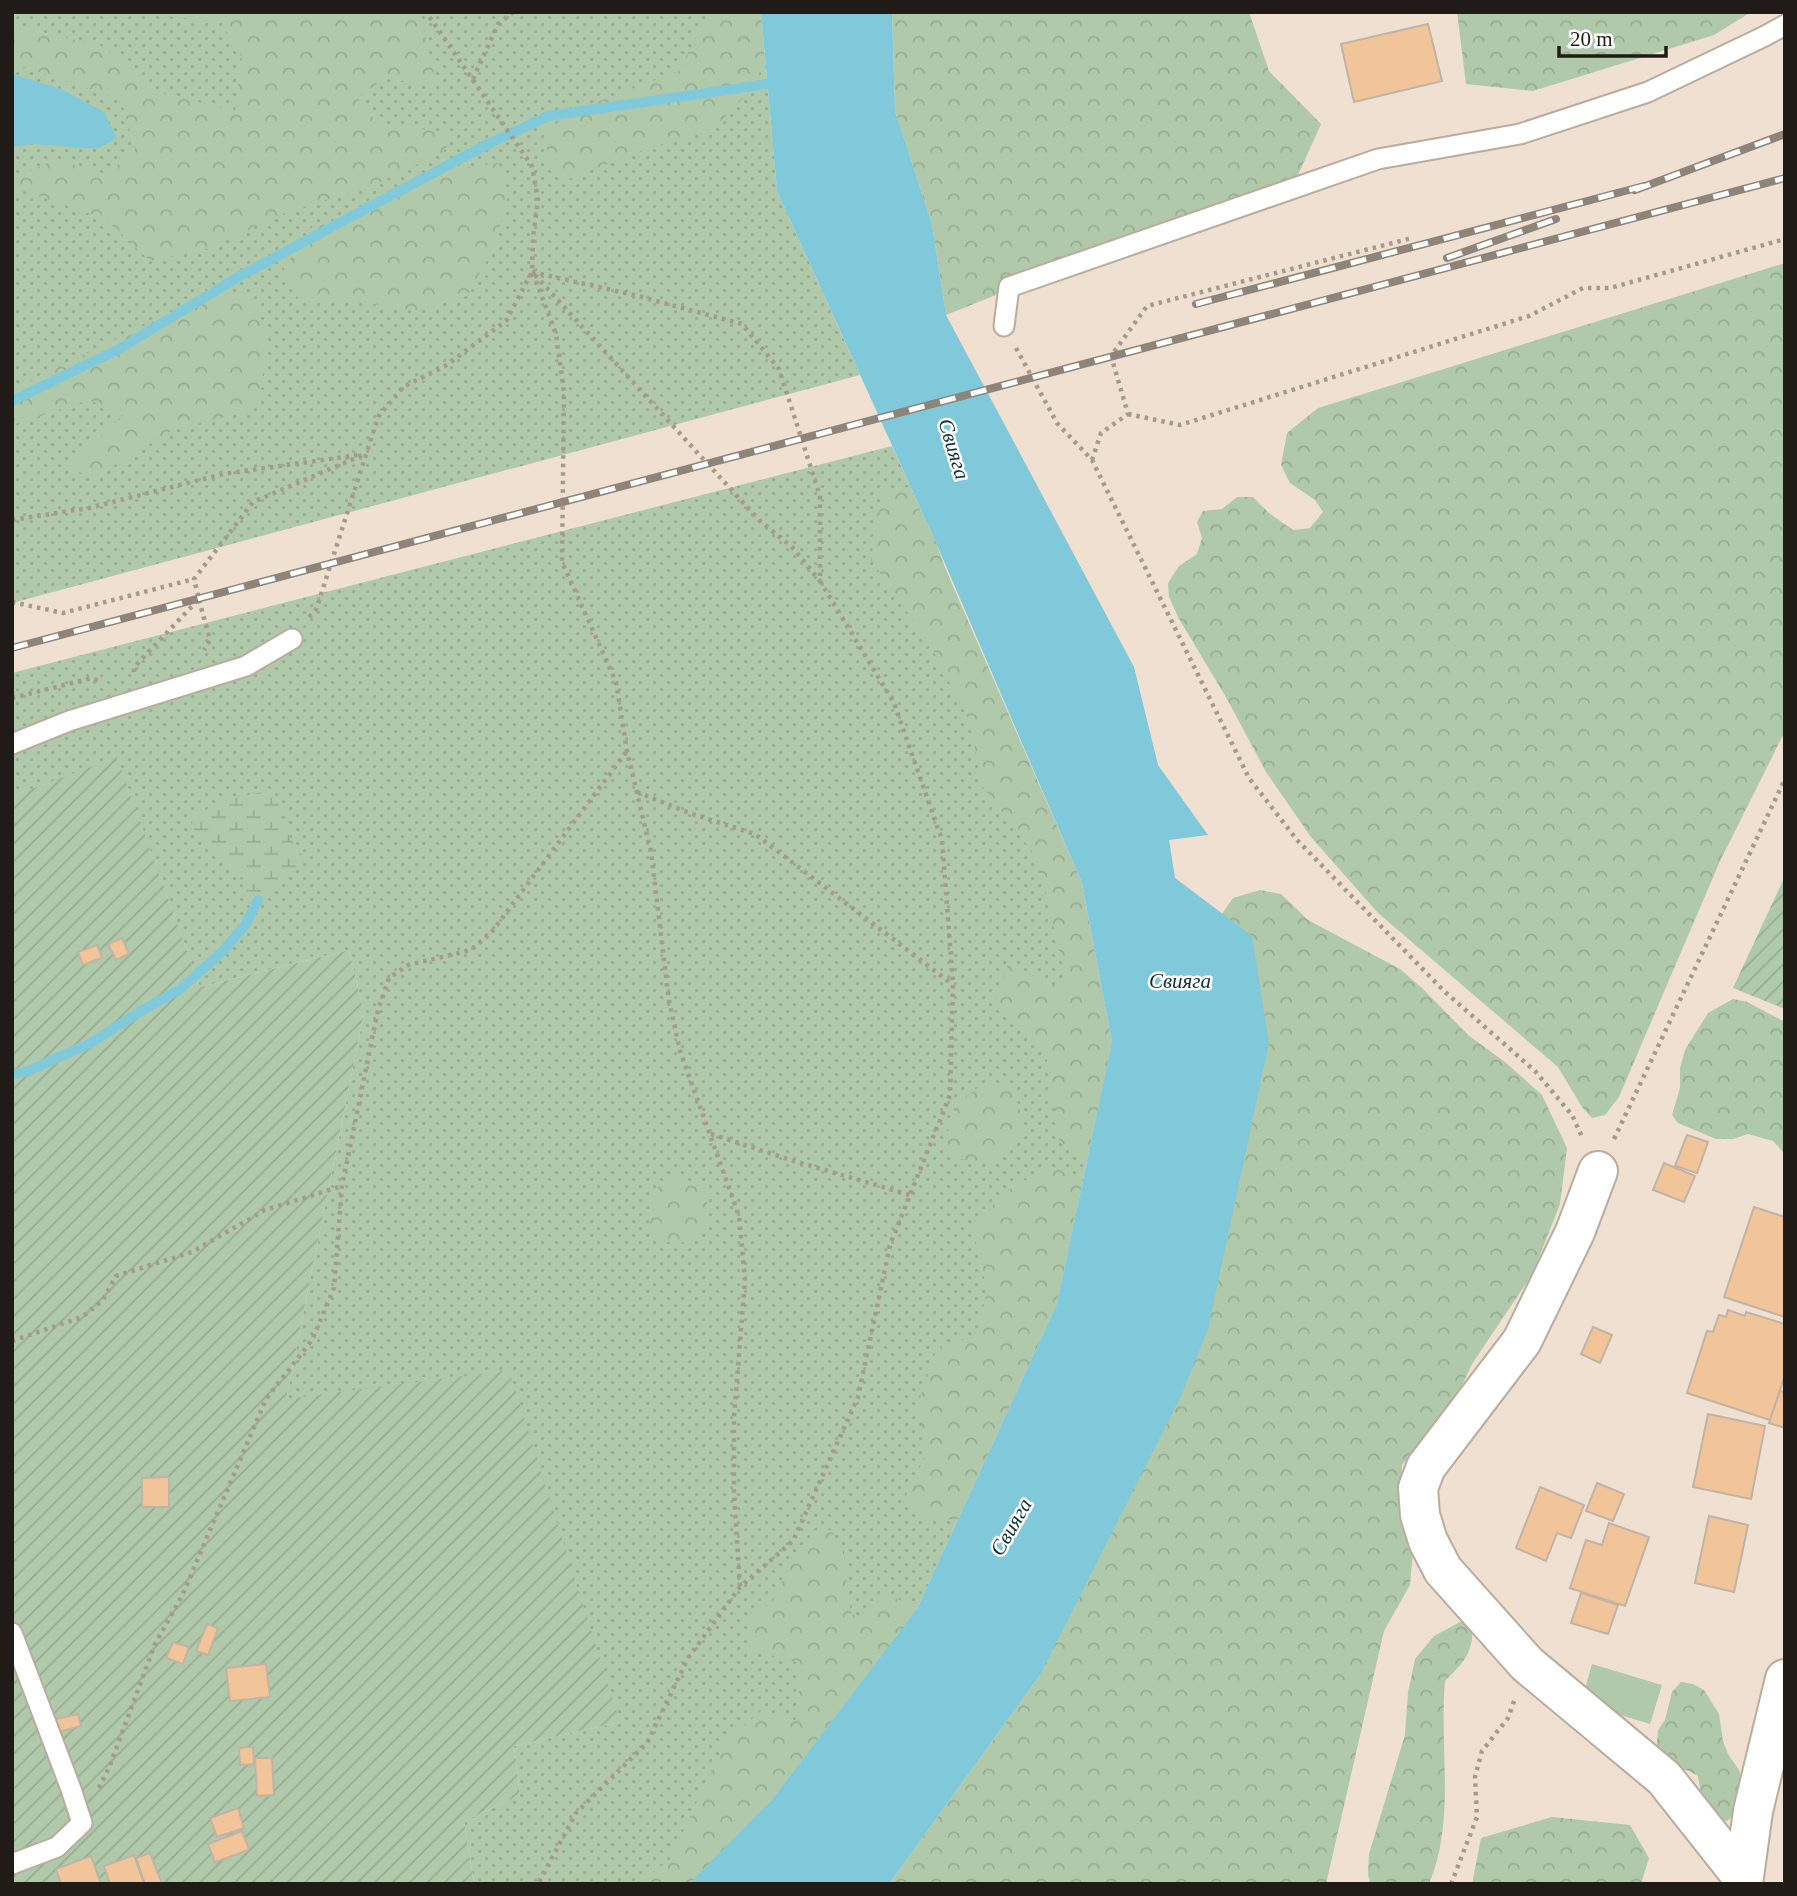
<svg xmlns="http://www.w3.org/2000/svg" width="1797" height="1896" font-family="Georgia,serif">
<defs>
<pattern id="grass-dots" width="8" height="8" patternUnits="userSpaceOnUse" patternTransform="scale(1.75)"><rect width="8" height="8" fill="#b0c9aa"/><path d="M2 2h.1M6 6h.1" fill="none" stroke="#97ac92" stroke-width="1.8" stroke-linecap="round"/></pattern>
<pattern id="forest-crowns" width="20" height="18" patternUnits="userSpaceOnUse" patternTransform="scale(1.75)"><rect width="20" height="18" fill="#b0c9aa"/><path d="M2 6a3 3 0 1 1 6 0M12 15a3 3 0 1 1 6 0" fill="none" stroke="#97ac92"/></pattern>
<pattern id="wetland-marsh" width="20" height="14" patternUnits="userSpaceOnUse" patternTransform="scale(1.75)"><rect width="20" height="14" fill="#b0c9aa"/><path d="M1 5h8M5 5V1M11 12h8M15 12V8" fill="none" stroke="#97ac92"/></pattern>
<pattern id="garden-furrows" width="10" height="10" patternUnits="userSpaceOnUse" patternTransform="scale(1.75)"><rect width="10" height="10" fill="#b0c9aa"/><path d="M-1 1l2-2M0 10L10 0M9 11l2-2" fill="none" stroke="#97ac92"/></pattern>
</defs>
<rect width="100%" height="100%" fill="#efe0d1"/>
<g fill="url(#grass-dots)">
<path d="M12,12H761L777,191L860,375L12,603Z"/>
<path d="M892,446L937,545L1112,1042L1057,1304L917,1609L771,1801L690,1884H474L464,1821L520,1795L514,1746L620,1722L286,1399L364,1013L349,950L200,987L117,758L12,796V673Z"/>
</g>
<g fill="url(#forest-crowns)">
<path d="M144,12H409L425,32L437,89L386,77L358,98L376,122L428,130L454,137L442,153L371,186L285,213L211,248L150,261L105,219L12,187V180L57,158L105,177L135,149L121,100L12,63V25L102,46L161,93L235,111L242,57L221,22L145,14Z"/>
<path d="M709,12H761L765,63L748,93L713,129L646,149L569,179L547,159V129L586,106L679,71Z"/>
<path d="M892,12H1249L1269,71L1321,124L1298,175L946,315L932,224L895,111Z"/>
<path d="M1457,12H1751L1714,35L1533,91L1466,84Z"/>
<path d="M498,163L508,196L495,246L467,296L417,311L354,301H300L282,272L312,227L380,205L448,170Z"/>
<path d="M1785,263V731L1720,861L1619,1097L1605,1115L1592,1118L1582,1107L1558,1067L1378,913L1311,837L1266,772L1227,699L1178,617L1169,597L1168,583L1179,566L1197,554L1202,538L1197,522L1203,511L1222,509L1237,497H1253L1269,513L1293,530L1310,528L1323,512L1315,500L1290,483L1281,465L1287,433L1318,408Z"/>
<path d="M211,296H250L266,329L263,374L255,408L169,432L94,478L68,467L123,415L89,400L12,425V390L136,329Z"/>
<path d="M910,487L1082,883L1112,1042L1088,1157L1059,1142L1045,1048L996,998L1008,964L1066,991L1062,964L1038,859L982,786L970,722L931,647L871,560L883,489Z"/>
<path d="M1260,890L1281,894L1308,920L1400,969L1423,989L1468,1035L1505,1062L1542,1095L1567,1148L1560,1204L1533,1273L1472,1364L1455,1400L1402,1465L1400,1511L1413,1551L1410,1585L1384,1631L1326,1884H889L1040,1675L1215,924L1233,898Z"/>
<path d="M1733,999L1747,1002L1785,1022V1154L1773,1141L1748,1134L1733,1139H1716L1678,1123L1672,1115L1680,1088V1068L1685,1050L1708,1013Z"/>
<path d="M987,1081C992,1083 999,1083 1004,1086C1019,1092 1021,1116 1024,1131L1012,1150L987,1162L960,1159L943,1143L960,1101Z"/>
<path d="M1050,1166L1083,1178L1057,1304L958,1519L925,1520L905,1497L926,1455L918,1404L937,1348L977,1335L987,1290L973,1230L1002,1194Z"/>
<path d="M669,1176C685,1179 696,1182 707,1195V1224L691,1243L667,1242L649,1227L651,1194Z"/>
<path d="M815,1530H831L844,1551L847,1592L852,1615L865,1616L883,1598L898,1599L917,1610L771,1801L689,1884H639L670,1859L724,1743L762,1710L795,1721L799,1694V1663L751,1650L747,1620L773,1601L787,1570Z"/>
<path d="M1462,1621L1472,1626C1474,1653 1463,1663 1445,1681C1439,1748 1456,1820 1429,1884H1370L1368,1874L1369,1854L1405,1735L1408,1693L1415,1659L1434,1636Z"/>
<path d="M1681,1682L1693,1684L1704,1690L1719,1714L1723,1741L1728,1754L1739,1770L1743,1790L1735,1814L1727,1821L1717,1820L1702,1799L1698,1776L1687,1770H1673L1656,1753L1658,1730L1665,1720L1672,1692Z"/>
<path d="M1552,1817L1630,1825L1649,1858L1641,1884H1472L1481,1838Z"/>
</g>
<path fill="url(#wetland-marsh)" d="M264,792L279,800L283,805L290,837L303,857V863C297,871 291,870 283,875C270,882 269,899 252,900C240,891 243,874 231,863C215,849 192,843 192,819C211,803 240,795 264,792Z"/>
<g fill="url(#garden-furrows)">
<path d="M117,757L200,987L349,950L364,1013L286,1399L509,1370L620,1722L514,1746L520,1795L464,1821L474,1884H12V796Z"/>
<path d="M1785,876V1009L1733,988Z"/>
</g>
<path fill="#b0c9aa" d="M1592,1664L1662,1685L1650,1724L1581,1703Z"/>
<g fill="#80c9da">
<path d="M761,12H892L895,111L932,224L946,315L1134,667L1158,765L1208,835L1169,840L1175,878L1252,936L1269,1043L1208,1329L1181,1396L1040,1675L889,1884H689L771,1801L917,1609L1057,1304L1112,1042L1082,883L937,545L777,191Z"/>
<path d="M12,74L61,89L104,112L117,138L97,149L34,144L12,147Z"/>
</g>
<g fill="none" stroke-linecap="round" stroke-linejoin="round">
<g stroke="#80c9da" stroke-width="10">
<path d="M12,401L119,349L240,276L484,146L548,116L767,84"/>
<path d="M12,1075L28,1071L91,1043L141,1011L179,990L223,951L245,925L258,900"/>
</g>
</g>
<g fill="#f1c599" stroke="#c1b3a5" stroke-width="2">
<path d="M1428,24L1442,81L1354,102L1341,44Z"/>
<path d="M122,938L129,954L116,960L108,944Z"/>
<path d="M97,945L102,958L83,965L78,952Z"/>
<path d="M1687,1135L1708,1142L1697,1173L1675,1166Z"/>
<path d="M1664,1163L1695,1176L1684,1202L1653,1190Z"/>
<path d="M1754,1207L1785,1217V1317L1724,1297Z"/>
<path d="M1728,1310L1745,1316L1746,1312L1785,1324V1375L1770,1420L1687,1393L1707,1331L1713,1332L1719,1315L1726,1317Z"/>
<path d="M1593,1327L1612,1335L1600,1363L1581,1354Z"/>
<path d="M1780,1391L1785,1392V1428L1769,1423Z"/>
<path d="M1708,1414L1765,1426L1751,1499L1693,1487Z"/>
<path d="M169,1477V1507H142V1478Z"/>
<path d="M1597,1483L1624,1494L1613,1521L1586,1511Z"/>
<path d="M1540,1487L1584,1505L1571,1538L1557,1533L1546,1561L1516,1548Z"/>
<path d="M1709,1516L1748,1525L1734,1592L1695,1583Z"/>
<path d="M1609,1523L1649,1537L1625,1606L1570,1588L1586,1540L1602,1545Z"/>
<path d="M1581,1593L1618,1605L1608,1634L1571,1623Z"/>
<path d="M207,1624L218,1628L208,1655L196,1651Z"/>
<path d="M173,1642L189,1647L183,1664L166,1658Z"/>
<path d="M266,1664L270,1697L230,1701L226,1668Z"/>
<path d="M78,1714L81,1726L59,1732L56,1719Z"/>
<path d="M253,1747L254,1764L240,1765L239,1748Z"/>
<path d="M255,1758H272L274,1795L257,1796Z"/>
<path d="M238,1808L244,1828L217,1837L210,1818Z"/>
<path d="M242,1831L249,1850L215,1862L208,1844Z"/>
<path d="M150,1853L162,1884H145L136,1858Z"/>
<path d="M134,1855L144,1884H110L104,1866Z"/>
<path d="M91,1856L101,1884H61L56,1869Z"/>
</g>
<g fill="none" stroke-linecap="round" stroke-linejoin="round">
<g stroke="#baac9e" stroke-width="23">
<g id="lane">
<path d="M1004,326L1009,287L1378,159L1520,134L1648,92L1765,36L1785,25"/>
<path d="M12,744L69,721L246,666L292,639"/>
<path d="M12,1633L71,1789L82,1823L57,1847L12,1864"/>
</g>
</g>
<g stroke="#baac9e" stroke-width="42">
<g id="street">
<path d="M1598,1171L1575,1232L1522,1341L1426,1467L1418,1488L1420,1515L1428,1541L1443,1570L1527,1664L1664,1778L1743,1878"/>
<path d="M1743,1884L1753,1811L1785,1679"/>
</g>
</g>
<g stroke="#a59a8e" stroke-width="4.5" stroke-dasharray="3.5 5" stroke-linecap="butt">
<path d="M473,79L498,24L513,12"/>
<path d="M532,272L634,295L742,324L779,369L820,496V581L894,703L942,840L953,984L950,1095L890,1245L858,1397L793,1541L740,1587L688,1658L647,1743L576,1813L538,1884"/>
<path d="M533,273L556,334L564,392L562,562L616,682L627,751L651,852L669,1001L680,1051L739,1216L745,1280L734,1417V1494L740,1587"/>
<path d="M535,275L759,520L792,547L820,581"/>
<path d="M1016,348L1057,423L1092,460L1249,778L1297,840L1444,991L1535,1071L1572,1115L1583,1139"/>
<path d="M1128,414L1180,425L1529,316L1583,288H1610L1785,239"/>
<path d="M1092,460L1101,433L1128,414L1111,356L1147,306L1412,238"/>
<path d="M12,520L89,508L223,474L358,455"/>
<path d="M199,600L210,640L204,650"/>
<path d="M12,602L63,613L194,579"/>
<path d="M309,617L316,610L378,417L403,387L445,366L506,321L532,272L533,237L538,200L532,166L426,12"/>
<path d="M134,672V667L199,599L194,579L253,502L365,454"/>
<path d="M12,698L92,678L101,682"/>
<path d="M637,792L692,814L755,834L952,984"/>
<path d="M711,1134L794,1161L910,1195"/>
<path d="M1614,1139L1785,779"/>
<path d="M12,1341L82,1317L103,1300L116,1276L192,1252L265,1210L342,1186"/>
<path d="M99,1788L109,1768L155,1644L182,1596L266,1399L312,1340L334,1288L342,1186L378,1010L389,978L408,965L471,950L491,933L627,751"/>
<path d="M1451,1884L1477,1817L1475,1777L1482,1751L1508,1718L1514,1701"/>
</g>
<use href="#lane" stroke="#fff" stroke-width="19"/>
<use href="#street" stroke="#fff" stroke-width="38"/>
<g stroke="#8e847a" stroke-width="8">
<g id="rail">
<path d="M1635,190L1785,134"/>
<path d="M1447,258L1556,219"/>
<path d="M1196,304L1644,186"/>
<path d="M12,648L1785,178"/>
</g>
</g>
<use href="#rail" stroke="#fff" stroke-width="5" stroke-dasharray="16" stroke-linecap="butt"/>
</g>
<g text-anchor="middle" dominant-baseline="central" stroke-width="5" stroke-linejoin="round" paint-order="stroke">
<g font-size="21" font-style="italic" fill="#0d3139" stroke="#fff">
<text transform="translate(954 449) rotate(73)">Свияга</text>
<text x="1180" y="981">Свияга</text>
<text transform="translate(1011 1527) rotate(-60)">Свияга</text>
</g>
</g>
<rect width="1797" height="1896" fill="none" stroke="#201b16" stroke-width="28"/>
<path d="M1559 46v10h107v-10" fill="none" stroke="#201b16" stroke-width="3.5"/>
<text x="1570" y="46" font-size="21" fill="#201b16" stroke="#ffffff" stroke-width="5" paint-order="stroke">20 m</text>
</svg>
